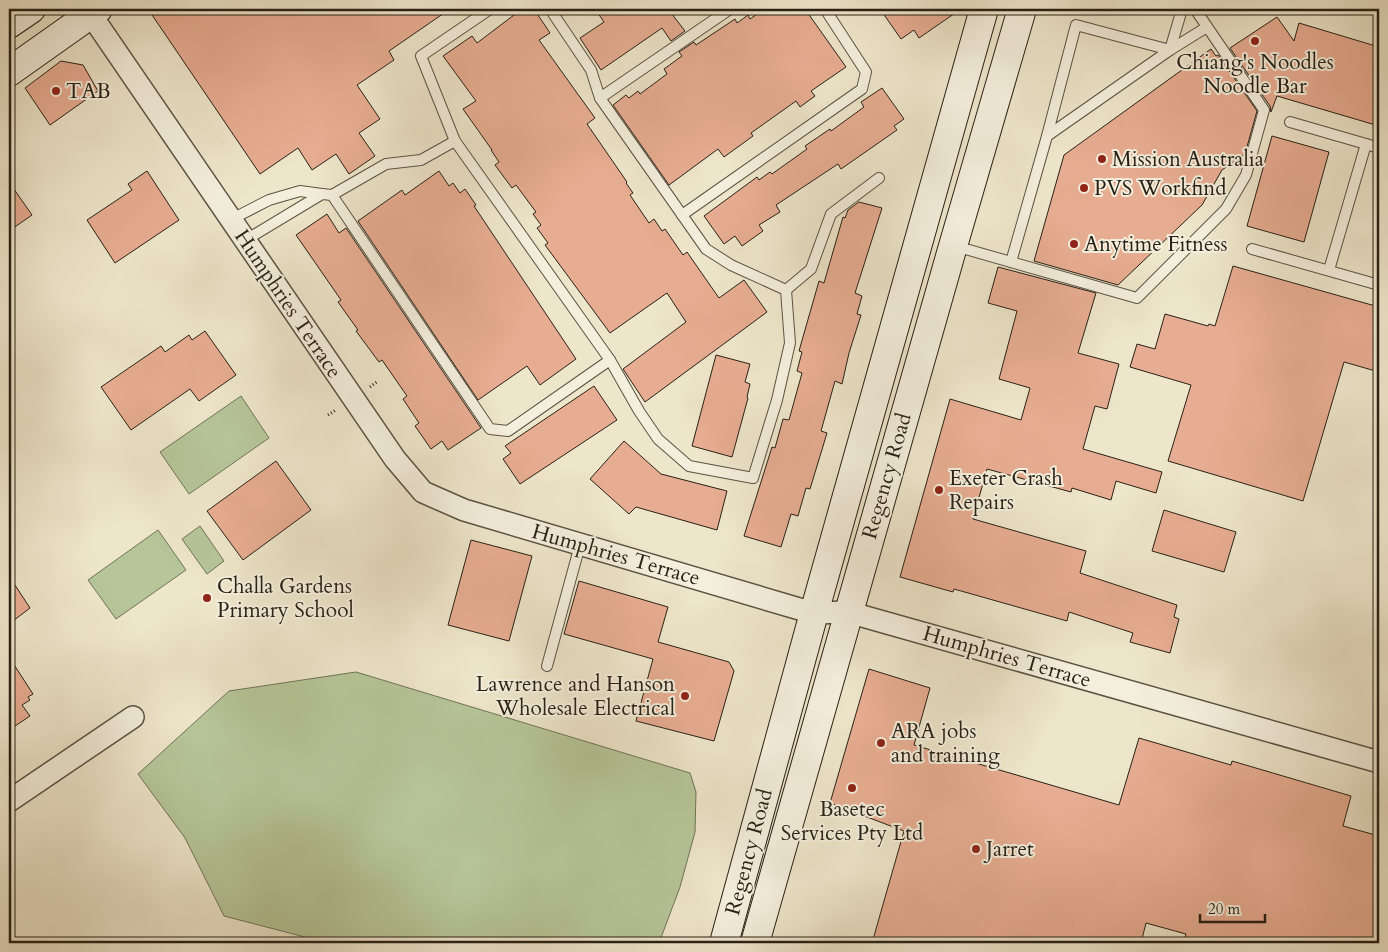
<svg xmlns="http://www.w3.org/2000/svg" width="1388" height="952" font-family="Cardo,serif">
<rect width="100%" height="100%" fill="#eee6cb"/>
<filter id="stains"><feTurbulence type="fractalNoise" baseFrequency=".004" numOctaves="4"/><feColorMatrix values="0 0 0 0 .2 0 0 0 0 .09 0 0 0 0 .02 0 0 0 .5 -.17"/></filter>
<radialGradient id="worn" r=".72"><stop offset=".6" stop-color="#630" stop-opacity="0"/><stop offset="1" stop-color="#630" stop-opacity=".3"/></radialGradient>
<g fill="#b6c699" stroke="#6f7358">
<path d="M241,396L269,438L189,494L160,452Z"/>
<path d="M200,526L224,561L207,574L182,539Z"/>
<path d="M158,530L186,570L116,619L88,580Z"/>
<path d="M356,672L690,773L696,792L695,832L680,887L659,943H328L224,916L185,838L138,774L229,691Z"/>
</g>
<g fill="#e7ad92" stroke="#282016">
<path d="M148,9H450L389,51L394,60L357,85L380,119L359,133L375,156L349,174L336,154L312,170L298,148L260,174Z"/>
<path d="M522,9H534L550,33L539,40L595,118L587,124L627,182L626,183L633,193L630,195L649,223L654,219L662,231L665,229L683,255L687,252L719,298L744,280L767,312L645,402L623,369L686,322L667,293L610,333L545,245L548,243L537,228L541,225L533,214L536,212L516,185L512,188L495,165L499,162L491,150H492L463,109L476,101L443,56L472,36L477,43Z"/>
<path d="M595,9H668L685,31L671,41L662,28L601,70L580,38L604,22Z"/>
<path d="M764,9H805L846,67L811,91L815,96L800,107L796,101L751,133L753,136L724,157L718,149L669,185L613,105L626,95L629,98L638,91L640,94L667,74L664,69L682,56L679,52L694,42L696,45L735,19L737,23L748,15L750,19Z"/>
<path d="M880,9H961L919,38L914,30L901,39Z"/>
<path d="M1277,17L1294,41L1299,23L1379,47V126L1277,96L1271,112L1270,106L1230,48Z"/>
<path d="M1211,49L1216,56L1218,55L1257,111L1245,154L1222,170L1202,205L1118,285L1034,261L1064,155Z"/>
<path d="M61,61L83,65L98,91L50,125L25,88Z"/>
<path d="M882,88L904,119L894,126L897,130L841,169L838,164L776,205L780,212L759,225L763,231L742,246L735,236L724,244L704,216L757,177L759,180L770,172L772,174L807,149L805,146L830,129L831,131L864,107L861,102Z"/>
<path d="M1272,136L1329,152L1304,242L1247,226Z"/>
<path d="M147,171L179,220L115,263L87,220L132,190L128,184Z"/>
<path d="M439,171L449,186L453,183L460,193L465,189L476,205L474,206L576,359L540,385L527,366L478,400L358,221L402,190L405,195Z"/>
<path d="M9,182L32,215L9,231Z"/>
<path d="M859,202L882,208L855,293L862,296L857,314L861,315L849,353L842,384L835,381L821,431L827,433L810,489L806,488L798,516L791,514L781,547L744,536L772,447L775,448L783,419L789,420L802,373L797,371L802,352L799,351L819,281L824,283L843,217L845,218L848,210Z"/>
<path d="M327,214L339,233L346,228L481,428L448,450L442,441L431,449L415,426L419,423L403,399L407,396L382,360L379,362L356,331L358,330L338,302L341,300L296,235Z"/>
<path d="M1233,266L1379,307V372L1344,362L1303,501L1168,461L1191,385L1130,367L1137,344L1155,349L1165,314L1208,326L1209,324L1215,326Z"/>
<path d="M998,267L1096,293L1078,353L1119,364L1107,409L1095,406L1083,449L1162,472L1156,493L1116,481L1111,500L1072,488L1071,492L987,469L973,519L1086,551L1080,573L1177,605L1174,617L1179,619L1170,653L1130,642L1133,633L1069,612L1067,621L954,589L953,592L900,577L950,399L1021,420L1030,388L999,379L1017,311L988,303Z"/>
<path d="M205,331L236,375L199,401L190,389L131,430L101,387L161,346L165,352L189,335L192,340Z"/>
<path d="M716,355L750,364L745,382L750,384L747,397L748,398L732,457L692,446Z"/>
<path d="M594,386L617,420L520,484L503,459L511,453L505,446Z"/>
<path d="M624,441L661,474L727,491L717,530L636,507L629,514L590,479Z"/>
<path d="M276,461L311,510L243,560L207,511Z"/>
<path d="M1164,510L1236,532L1224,572L1152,551Z"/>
<path d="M471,540L532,556L509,641L448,625Z"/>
<path d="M9,576L30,608L9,624Z"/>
<path d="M579,581L668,607L658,642L729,662L734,671L714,741L636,721L653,659L564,634Z"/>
<path d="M9,657L33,694L28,697L30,700L22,705L30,716L9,730Z"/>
<path d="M869,669L930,688L914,745L1119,805L1139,738L1231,765L1232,761L1351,796L1343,826L1379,836V943H1183L1186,934L1146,923L1141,943H872L904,831L830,803Z"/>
</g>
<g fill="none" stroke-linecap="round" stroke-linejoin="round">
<g stroke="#5a5243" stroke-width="12">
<g id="lane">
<path d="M490,9L421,56L455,141L610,360L639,411L658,439L689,466L753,478L777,400L790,343L786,290L731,265L706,249L600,98L591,70L550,9"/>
<path d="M600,98L730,9"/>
<path d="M1290,122L1366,144"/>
<path d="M1047,136L1076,25L1170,50L1180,16L1181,9"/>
<path d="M332,195L490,429L508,431L610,360"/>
<path d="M682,215L862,89L866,72L825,9"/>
<path d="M230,220L269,200L300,191L322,194"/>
<path d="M244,241L322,194L332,195L386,164L421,160L455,141"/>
<path d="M955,246L1137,298L1226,209L1246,175L1264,110L1195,9"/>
<path d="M1252,249L1379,285"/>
<path d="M1011,262L1047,136L1170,50L1207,27"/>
<path d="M1329,270L1366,144L1379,148"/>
<path d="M786,290L811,269L831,214L879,178"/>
<path d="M547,666L580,545"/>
</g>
</g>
<g stroke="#5a5243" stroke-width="24">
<g id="street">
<path d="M87,9L395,459L423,492L464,510L796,608L814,613L848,612L1379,762"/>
<path d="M9,801L133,717"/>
</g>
</g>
<g stroke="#282016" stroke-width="30">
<g id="secondary">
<path d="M9,24L31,9"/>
<path d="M9,72L98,9"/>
<path d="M724,943L814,613L984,9"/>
<path d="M755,943L953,246L1022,9"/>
</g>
</g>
<g stroke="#282016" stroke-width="3" stroke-dasharray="1 2.5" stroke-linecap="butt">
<path d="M370,387L378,381"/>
<path d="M328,415L336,410"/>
</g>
<use href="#lane" stroke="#f4efdd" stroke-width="10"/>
<use href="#street" stroke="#f4efdd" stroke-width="21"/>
<use href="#secondary" stroke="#f4efdd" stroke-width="28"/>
</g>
<g fill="#8f2418" stroke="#f4efdd" stroke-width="2">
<circle cx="1255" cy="41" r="5"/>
<circle cx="56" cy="91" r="5"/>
<circle cx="1102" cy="159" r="5"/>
<circle cx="1084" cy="188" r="5"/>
<circle cx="1074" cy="244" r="5"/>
<circle cx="939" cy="490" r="5"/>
<circle cx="207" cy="598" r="5"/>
<circle cx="685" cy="696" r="5"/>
<circle cx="881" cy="743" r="5"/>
<circle cx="852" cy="788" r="5"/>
<circle cx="976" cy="849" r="5"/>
</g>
<g text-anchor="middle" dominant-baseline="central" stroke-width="4" stroke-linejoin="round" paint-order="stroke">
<g font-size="21" fill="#282016" stroke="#f4efdd" text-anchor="start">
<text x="1255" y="62" text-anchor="middle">Chiang's Noodles<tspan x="1255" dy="24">Noodle Bar</tspan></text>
<text x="66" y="91">TAB</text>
<text x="1112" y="159">Mission Australia</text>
<text x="1094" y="188">PVS Workfind</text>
<text x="1084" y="244">Anytime Fitness</text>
<text x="949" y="478">Exeter Crash<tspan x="949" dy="24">Repairs</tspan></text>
<text x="217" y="586">Challa Gardens<tspan x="217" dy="24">Primary School</tspan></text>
<text x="675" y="684" text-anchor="end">Lawrence and Hanson<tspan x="675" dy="24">Wholesale Electrical</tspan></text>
<text x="891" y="731">ARA jobs<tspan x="891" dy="24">and training</tspan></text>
<text x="852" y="809" text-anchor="middle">Basetec<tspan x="852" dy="24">Services Pty Ltd</tspan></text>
<text x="986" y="849">Jarret</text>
</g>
<g font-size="21" fill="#282016" stroke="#f4efdd">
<text transform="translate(288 304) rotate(56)">Humphries Terrace</text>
<text transform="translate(887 476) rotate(-74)">Regency Road</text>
<text transform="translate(616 555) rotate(16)">Humphries Terrace</text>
<text transform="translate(1007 657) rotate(16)">Humphries Terrace</text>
<text transform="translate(749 852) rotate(-75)">Regency Road</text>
</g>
</g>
<rect width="1388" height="952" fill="none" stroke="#eee6cb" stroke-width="30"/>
<rect x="10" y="10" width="1368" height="932" fill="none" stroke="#282016" stroke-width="2.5"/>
<rect x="15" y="15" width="1358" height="922" fill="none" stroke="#282016"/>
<path d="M1200 914v8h65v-8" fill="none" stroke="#282016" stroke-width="2.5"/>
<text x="1208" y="914" font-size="15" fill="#282016" stroke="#f4efdd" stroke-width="4" paint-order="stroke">20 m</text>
<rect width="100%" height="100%" filter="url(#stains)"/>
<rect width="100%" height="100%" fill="url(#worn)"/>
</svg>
